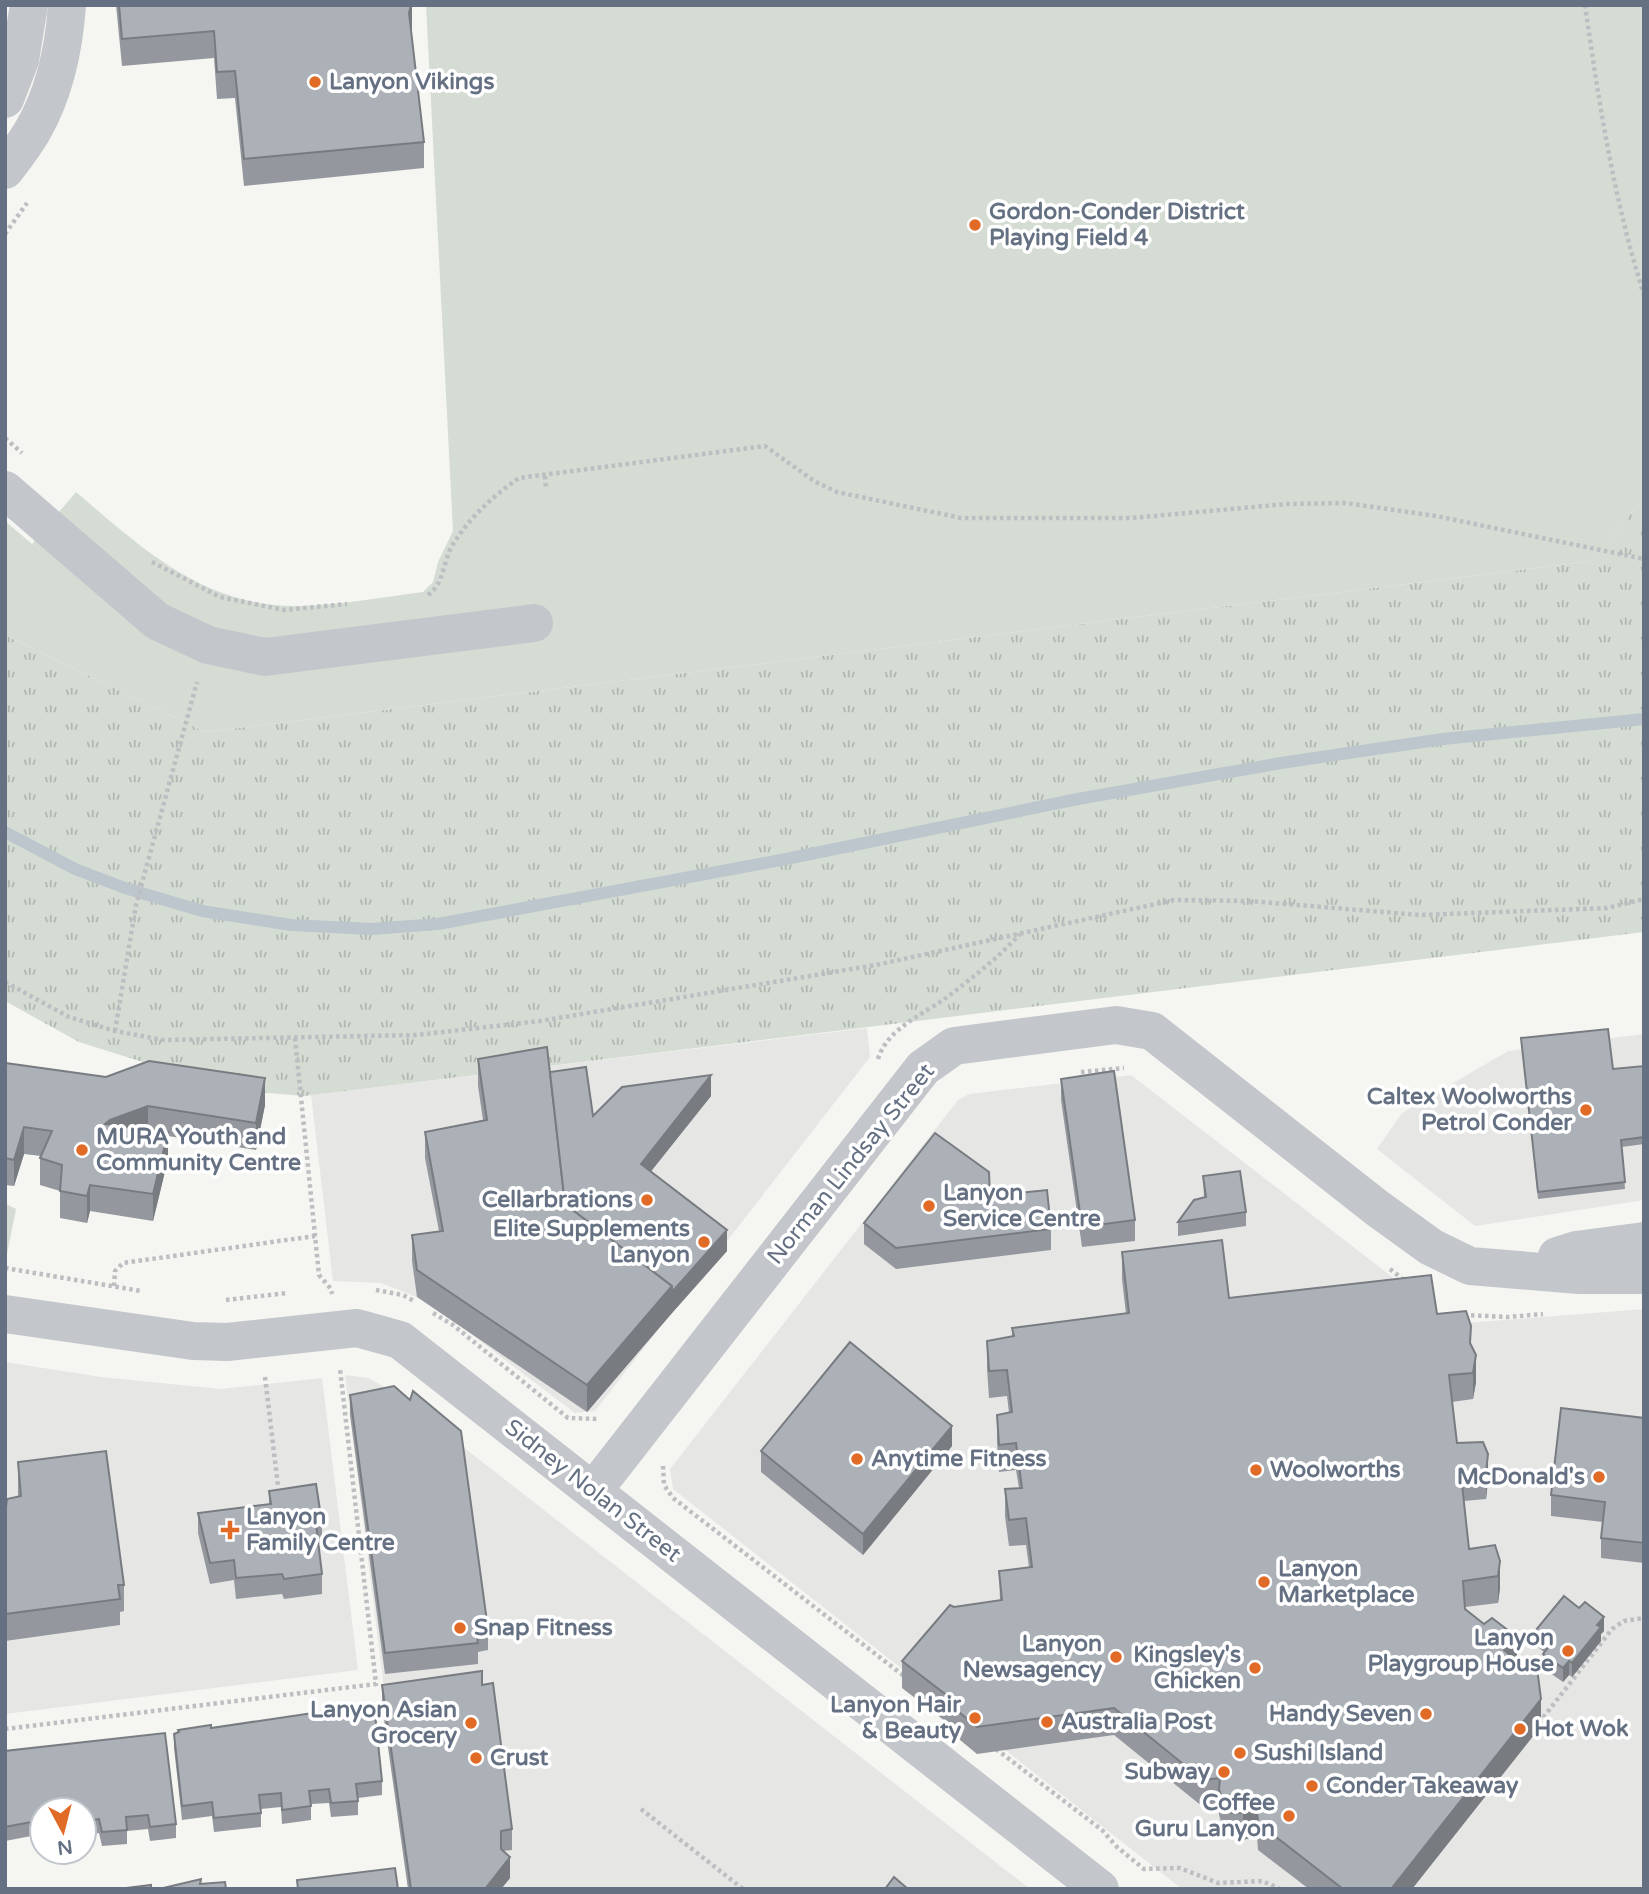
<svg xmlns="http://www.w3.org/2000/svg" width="1649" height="1894" font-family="'Varela Round',sans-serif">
<defs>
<pattern id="grass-tufts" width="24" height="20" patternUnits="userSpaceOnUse" patternTransform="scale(1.75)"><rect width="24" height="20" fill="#d5dcd3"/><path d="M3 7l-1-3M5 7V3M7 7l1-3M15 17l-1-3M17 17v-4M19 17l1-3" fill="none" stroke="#b0b7b1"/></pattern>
</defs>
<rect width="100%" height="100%" fill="#f5f6f2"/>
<g fill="#e6e6e5">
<path d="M867,1028L870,1057L595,1411L575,1413L427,1301L381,1283L333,1281L311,1095Z"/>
<path d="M1644,1034V1200L1475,1226L1377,1149L1402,1113L1508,1051Z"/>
<path d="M1131,1075L1453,1324L1644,1309V1889H1182L673,1489L670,1469L958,1100L969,1094Z"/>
<path d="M5,1362L101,1377L221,1389L322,1378L358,1670L5,1714Z"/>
<path d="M345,1375L368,1378L390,1390L1030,1889H409Z"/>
</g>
<path fill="url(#grass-tufts)" d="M1644,497V932L304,1096L232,1090L79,1042L5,1001V635L205,732L1593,561Z"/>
<g fill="#d5dcd3">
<path d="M426,5H1644V497L1593,561L205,732L5,635V521L32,544L76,492C143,549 205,608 300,606C341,605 383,597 423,592L433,582L438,562L453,531Z"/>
<path d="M5,1197L6,1204L16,1209L7,1254Z"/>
</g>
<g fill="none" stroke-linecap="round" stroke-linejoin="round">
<path stroke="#bcc6cc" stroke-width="12" d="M5,832L75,869L125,888L202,911L291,925L371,929L438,924L786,859L1078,799L1281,763L1443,739L1644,719"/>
<g stroke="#bdbec1" stroke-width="4.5" stroke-dasharray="3.5 3.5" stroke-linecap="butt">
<path d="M1585,5C1599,103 1614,201 1644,295"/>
<path d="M5,234L27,203"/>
<path d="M5,438L22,453"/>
<path d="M545,476L546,489"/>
<path d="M152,562L220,597L284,610L347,604"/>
<path d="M428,595C444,584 443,562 452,546C468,519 493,496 519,478L765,446L814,481L837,492L961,518H1131L1287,504L1345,503L1436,516L1644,559"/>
<path d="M5,982L69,1017L115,1031L164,1040L416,1035L540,1021L876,965L1174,900L1249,901L1420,915L1607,908L1644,899"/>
<path d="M115,1031L136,905L197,682"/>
<path d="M295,1038L319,1275L331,1289L332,1294"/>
<path d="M878,1059C887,1029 922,1015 946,998C972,978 998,958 1020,934"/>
<path d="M1081,1072L1124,1068"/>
<path d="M5,1268L141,1291"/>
<path d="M1390,1269L1405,1281"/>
<path d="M114,1286L115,1271L123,1263L315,1236"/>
<path d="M376,1290L403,1295L414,1301"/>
<path d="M226,1300L287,1293"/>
<path d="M433,1313L453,1325L568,1418L598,1419"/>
<path d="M1464,1315L1508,1317L1543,1314"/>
<path d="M265,1377L278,1486"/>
<path d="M663,1466L664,1485L673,1498L904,1676"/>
<path d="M1539,1723L1612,1629L1624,1621L1644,1618"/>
<path d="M5,1729L376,1684L340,1369"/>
<path d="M996,1749L1102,1830L1117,1847L1144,1869L1180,1868L1218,1883L1262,1881L1280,1889"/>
<path d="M641,1809L743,1889"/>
</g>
<g stroke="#c3c6ca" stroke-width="38">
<path d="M5,99L20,60L29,5"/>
<path d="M5,170C15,157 25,144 33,130C55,92 64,48 67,5"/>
<path d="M5,490L157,621L208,645L265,657L534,623"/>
<path d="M1557,1256L1576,1250L1644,1241"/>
<path d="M5,1314L193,1341L227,1342L357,1328L400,1340L1100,1889"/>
<path d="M593,1491L923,1068L954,1046L1116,1025L1152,1031L1377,1208L1431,1247L1470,1266L1579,1275H1644"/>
</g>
</g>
<g fill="#94989e">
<path d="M116,5H412L411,31L424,142V168L244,186L235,98L217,99L214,58L122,66Z"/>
<path d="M1521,1038L1613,1069L1644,1066V1144L1622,1147L1625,1189L1538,1199Z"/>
<path d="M478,1059L550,1072L593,1116L711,1096L651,1171L727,1251L672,1313L587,1412L417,1297L412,1261V1235L439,1231L425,1158V1132L483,1120L478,1086Z"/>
<path d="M5,1063L265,1105L256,1150L168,1136V1159L153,1221L90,1211L87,1223L60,1218V1191L40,1185V1158L41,1156L24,1154L14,1186L5,1185Z"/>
<path d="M1061,1079L1135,1220V1241L1082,1247L1061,1100Z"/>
<path d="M1203,1176L1246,1212V1226L1178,1236V1222L1204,1198Z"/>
<path d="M990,1196L1051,1229V1250L896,1269L864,1244V1223Z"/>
<path d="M1122,1252L1229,1298L1437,1314L1471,1346L1476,1382L1473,1399L1452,1402L1457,1443L1483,1442L1488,1481L1486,1499L1464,1501L1469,1549L1495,1545L1500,1588L1498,1603L1465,1607V1609L1517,1661L1541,1726L1412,1889H1309L1258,1850L1257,1836L1243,1840L1232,1839L1224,1831L1219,1815V1805L1205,1807L1198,1803L1114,1735L977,1754L954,1735V1728L902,1688V1661L954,1607L1000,1600L999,1571L1029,1567L1026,1545L1009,1546L1005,1516V1489L1019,1488L1016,1470L999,1472L997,1442V1415L1009,1413L1007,1396L989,1398L987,1368V1341L1012,1336V1328L1126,1314L1122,1279Z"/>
<path d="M350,1395L488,1629V1650L478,1652V1664L385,1674L350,1415Z"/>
<path d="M1644,1418V1563L1601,1558V1538L1603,1522L1551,1516V1495Z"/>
<path d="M952,1446L863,1555L761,1472V1451Z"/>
<path d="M18,1462L124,1585V1611L120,1612V1625L5,1641V1514L18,1497Z"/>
<path d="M269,1491L322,1523V1544H318L322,1574V1594L284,1599L282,1594L236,1599L234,1580L210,1584L198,1533V1513L269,1504Z"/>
<path d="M1535,1631H1604L1601,1634V1641L1572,1677L1569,1675L1563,1682L1543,1668V1654L1544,1652L1535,1645Z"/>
<path d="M382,1685H482L512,1829V1850L503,1851L510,1878L501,1889H408L382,1705Z"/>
<path d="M211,1728L382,1781V1795L358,1798V1815L331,1817L329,1803L311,1804V1820L282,1824L281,1807L261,1809V1827L214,1832L212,1816L182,1820L174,1748V1734L178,1732V1730Z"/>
<path d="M5,1751L176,1824V1838L150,1841L148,1829L127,1831V1844L102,1846L99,1833L84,1836V1810H42V1834L5,1841Z"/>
</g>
<g fill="#787c81">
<path d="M412,5V30L409,40V13Z"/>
<path d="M711,1075V1096L641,1184V1164Z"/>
<path d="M265,1078V1105L256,1150V1123Z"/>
<path d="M148,1106V1132L105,1124L110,1120Z"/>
<path d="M24,1127V1154L14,1186V1160Z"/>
<path d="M168,1132V1159L153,1221V1194Z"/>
<path d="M90,1185V1211L87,1223V1196Z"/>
<path d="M727,1230V1251L672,1313L587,1412V1385L672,1286Z"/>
<path d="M1476,1355V1382L1473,1399V1373Z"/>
<path d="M952,1426V1446L863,1555V1534Z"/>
<path d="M1488,1454V1481L1486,1499V1472Z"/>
<path d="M1500,1561V1588L1498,1603V1576Z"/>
<path d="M1604,1617V1631L1601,1634V1641L1572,1677V1663L1597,1625Z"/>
<path d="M1517,1637V1663L1504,1650Z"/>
<path d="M1569,1661V1675L1563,1682V1668Z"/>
<path d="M1541,1699V1726L1412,1889H1391Z"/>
<path d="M1257,1809V1836L1243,1840V1813Z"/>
<path d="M510,1857V1878L501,1889H485Z"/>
</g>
<g fill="#acb1b8" stroke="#787c81" stroke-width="2">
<path d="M119,5H411L409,13L424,142L244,159L235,71L217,72L214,31L122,39Z"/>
<path d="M1608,1029L1613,1069L1644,1066V1137L1621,1140L1625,1182L1538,1192L1521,1038Z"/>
<path d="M547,1047L565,1204L672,1286L587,1385L417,1270L412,1235L443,1231L425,1132L487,1120L478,1059Z"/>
<path d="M149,1061L265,1078L256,1123L148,1106L110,1120L105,1124L168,1132L153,1194L90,1185L87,1196L60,1191L62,1165L40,1158L52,1131L24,1127L14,1160L5,1158V1063L106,1077Z"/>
<path d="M586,1067L593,1116L622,1087L711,1075L641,1164L727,1230L672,1292V1286L565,1204L550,1072Z"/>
<path d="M1114,1071L1135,1220L1082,1227L1061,1079Z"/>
<path d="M935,1133L989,1172L990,1196L1047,1190L1051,1229L896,1248L864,1223Z"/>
<path d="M1240,1171L1246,1212L1178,1222L1194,1200L1206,1197L1203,1176Z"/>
<path d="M1222,1240L1229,1298L1431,1275L1437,1314L1466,1311L1471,1326L1470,1343L1476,1355L1473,1373L1449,1375L1457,1443L1483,1442L1488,1454L1486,1472L1461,1475L1469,1549L1495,1545L1500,1561L1498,1576L1463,1581L1465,1609L1484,1624L1492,1618L1517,1637L1504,1650L1524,1668H1537L1541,1699L1391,1889H1343L1258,1823L1257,1809L1243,1813H1232L1224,1804L1219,1789L1220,1778L1205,1780L1198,1776L1114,1708L977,1727L954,1708L957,1703L902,1661L950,1605L954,1607L1002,1600L999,1571L1032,1567L1026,1518L1009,1520L1005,1489L1022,1488L1016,1443L999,1445L997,1415L1012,1412L1007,1370L989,1371L987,1341L1014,1336L1012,1328L1129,1313L1122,1252Z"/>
<path d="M850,1342L952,1426L863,1534L761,1451Z"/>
<path d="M394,1386L410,1400L413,1391L461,1431L488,1629L476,1631L478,1643L385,1653L350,1395Z"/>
<path d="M1561,1408L1644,1418V1543L1601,1538L1605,1502L1551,1495Z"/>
<path d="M106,1451L124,1585H118L120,1599L5,1614V1514L7,1499L21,1496L18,1462Z"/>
<path d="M316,1484L322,1523L316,1524L322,1574L284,1579L282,1574L236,1578L234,1560L210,1563L198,1513L271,1504L269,1491Z"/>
<path d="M1564,1596L1579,1608L1585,1602L1604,1617L1597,1625L1601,1627L1572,1663L1569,1661L1563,1668L1543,1654L1551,1644L1535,1631Z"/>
<path d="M482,1671V1685L493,1683L512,1829L501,1831V1849L510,1857L485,1889H411L382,1685Z"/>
<path d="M374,1704L382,1781L356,1784L358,1801L331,1803L329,1789L309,1791L311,1806L282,1810L281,1793L259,1795L261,1813L214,1818L212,1802L182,1806L174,1734L179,1732L178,1730L211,1725V1728Z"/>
<path d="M165,1733L176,1824L150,1827L148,1815L126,1817L127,1830L102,1832L99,1819L84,1822V1810H42V1820L5,1827V1751Z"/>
<path d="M395,1868L398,1889H298L297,1880Z"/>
<path d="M894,1877L908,1889H885Z"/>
<path d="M201,1879L200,1884L225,1882L226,1889H159Z"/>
<path d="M151,1885V1889H127V1888Z"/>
</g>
<g fill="#e16b26" stroke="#fff" stroke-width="2.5">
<circle cx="315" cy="82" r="7"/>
<circle cx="975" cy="225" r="7"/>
<circle cx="1586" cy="1110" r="7"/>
<circle cx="82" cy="1150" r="7"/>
<circle cx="647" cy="1200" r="7"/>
<circle cx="929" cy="1206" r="7"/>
<circle cx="704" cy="1242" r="7"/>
<circle cx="857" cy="1459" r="7"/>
<circle cx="1256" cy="1470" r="7"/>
<circle cx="1599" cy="1477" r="7"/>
<path d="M226.5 1519.5h7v7h7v7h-7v7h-7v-7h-7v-7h7z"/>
<circle cx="1264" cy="1582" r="7"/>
<circle cx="460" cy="1628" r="7"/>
<circle cx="1568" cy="1651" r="7"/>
<circle cx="1116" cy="1657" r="7"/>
<circle cx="1255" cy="1668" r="7"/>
<circle cx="1426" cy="1714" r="7"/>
<circle cx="975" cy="1718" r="7"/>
<circle cx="1047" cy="1722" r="7"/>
<circle cx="471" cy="1723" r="7"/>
<circle cx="1520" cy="1729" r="7"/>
<circle cx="1240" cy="1753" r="7"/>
<circle cx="476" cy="1758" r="7"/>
<circle cx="1224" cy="1772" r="7"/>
<circle cx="1312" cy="1786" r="7"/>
<circle cx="1289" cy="1816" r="7"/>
</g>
<g text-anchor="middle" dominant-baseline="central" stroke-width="7" stroke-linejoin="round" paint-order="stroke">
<g font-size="23" font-weight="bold" fill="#657183" stroke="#fff" text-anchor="start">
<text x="329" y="82">Lanyon Vikings</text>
<text x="989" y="212">Gordon-Conder District<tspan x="989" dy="26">Playing Field 4</tspan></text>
<text x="1572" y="1097" text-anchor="end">Caltex Woolworths<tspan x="1572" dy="26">Petrol Conder</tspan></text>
<text x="96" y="1137">MURA Youth and<tspan x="96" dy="26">Community Centre</tspan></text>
<text x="943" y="1193">Lanyon<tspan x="943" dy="26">Service Centre</tspan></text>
<text x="633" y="1200" text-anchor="end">Cellarbrations</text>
<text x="690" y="1229" text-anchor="end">Elite Supplements<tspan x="690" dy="26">Lanyon</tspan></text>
<text x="871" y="1459">Anytime Fitness</text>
<text x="1270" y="1470">Woolworths</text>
<text x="1585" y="1477" text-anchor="end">McDonald's</text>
<text x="246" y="1517">Lanyon<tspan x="246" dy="26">Family Centre</tspan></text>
<text x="1278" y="1569">Lanyon<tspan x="1278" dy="26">Marketplace</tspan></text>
<text x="474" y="1628">Snap Fitness</text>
<text x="1554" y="1638" text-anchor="end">Lanyon<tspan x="1554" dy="26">Playgroup House</tspan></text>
<text x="1102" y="1644" text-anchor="end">Lanyon<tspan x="1102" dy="26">Newsagency</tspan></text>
<text x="1241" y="1655" text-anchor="end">Kingsley's<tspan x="1241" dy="26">Chicken</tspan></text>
<text x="961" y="1705" text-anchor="end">Lanyon Hair<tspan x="961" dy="26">&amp; Beauty</tspan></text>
<text x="457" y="1710" text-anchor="end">Lanyon Asian<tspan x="457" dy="26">Grocery</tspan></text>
<text x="1412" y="1714" text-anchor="end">Handy Seven</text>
<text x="1061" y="1722">Australia Post</text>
<text x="1534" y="1729">Hot Wok</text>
<text x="1254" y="1753">Sushi Island</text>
<text x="490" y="1758">Crust</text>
<text x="1210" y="1772" text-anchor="end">Subway</text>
<text x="1326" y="1786">Conder Takeaway</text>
<text x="1275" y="1803" text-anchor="end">Coffee<tspan x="1275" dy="26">Guru Lanyon</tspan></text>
</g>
<g font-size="23" fill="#657183" stroke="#fff">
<text transform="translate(851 1164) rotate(-51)">Norman Lindsay Street</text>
<text transform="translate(593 1491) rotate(38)">Sidney Nolan Street</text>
</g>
</g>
<rect width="1649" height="1894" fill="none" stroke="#657183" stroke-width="14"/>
<g transform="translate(63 1831) rotate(173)"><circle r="33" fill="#ffffff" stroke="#c1c6cd" stroke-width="2"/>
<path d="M0-5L12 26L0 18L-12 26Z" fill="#e16b26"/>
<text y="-10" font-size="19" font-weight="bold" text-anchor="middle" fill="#657183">N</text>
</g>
</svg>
